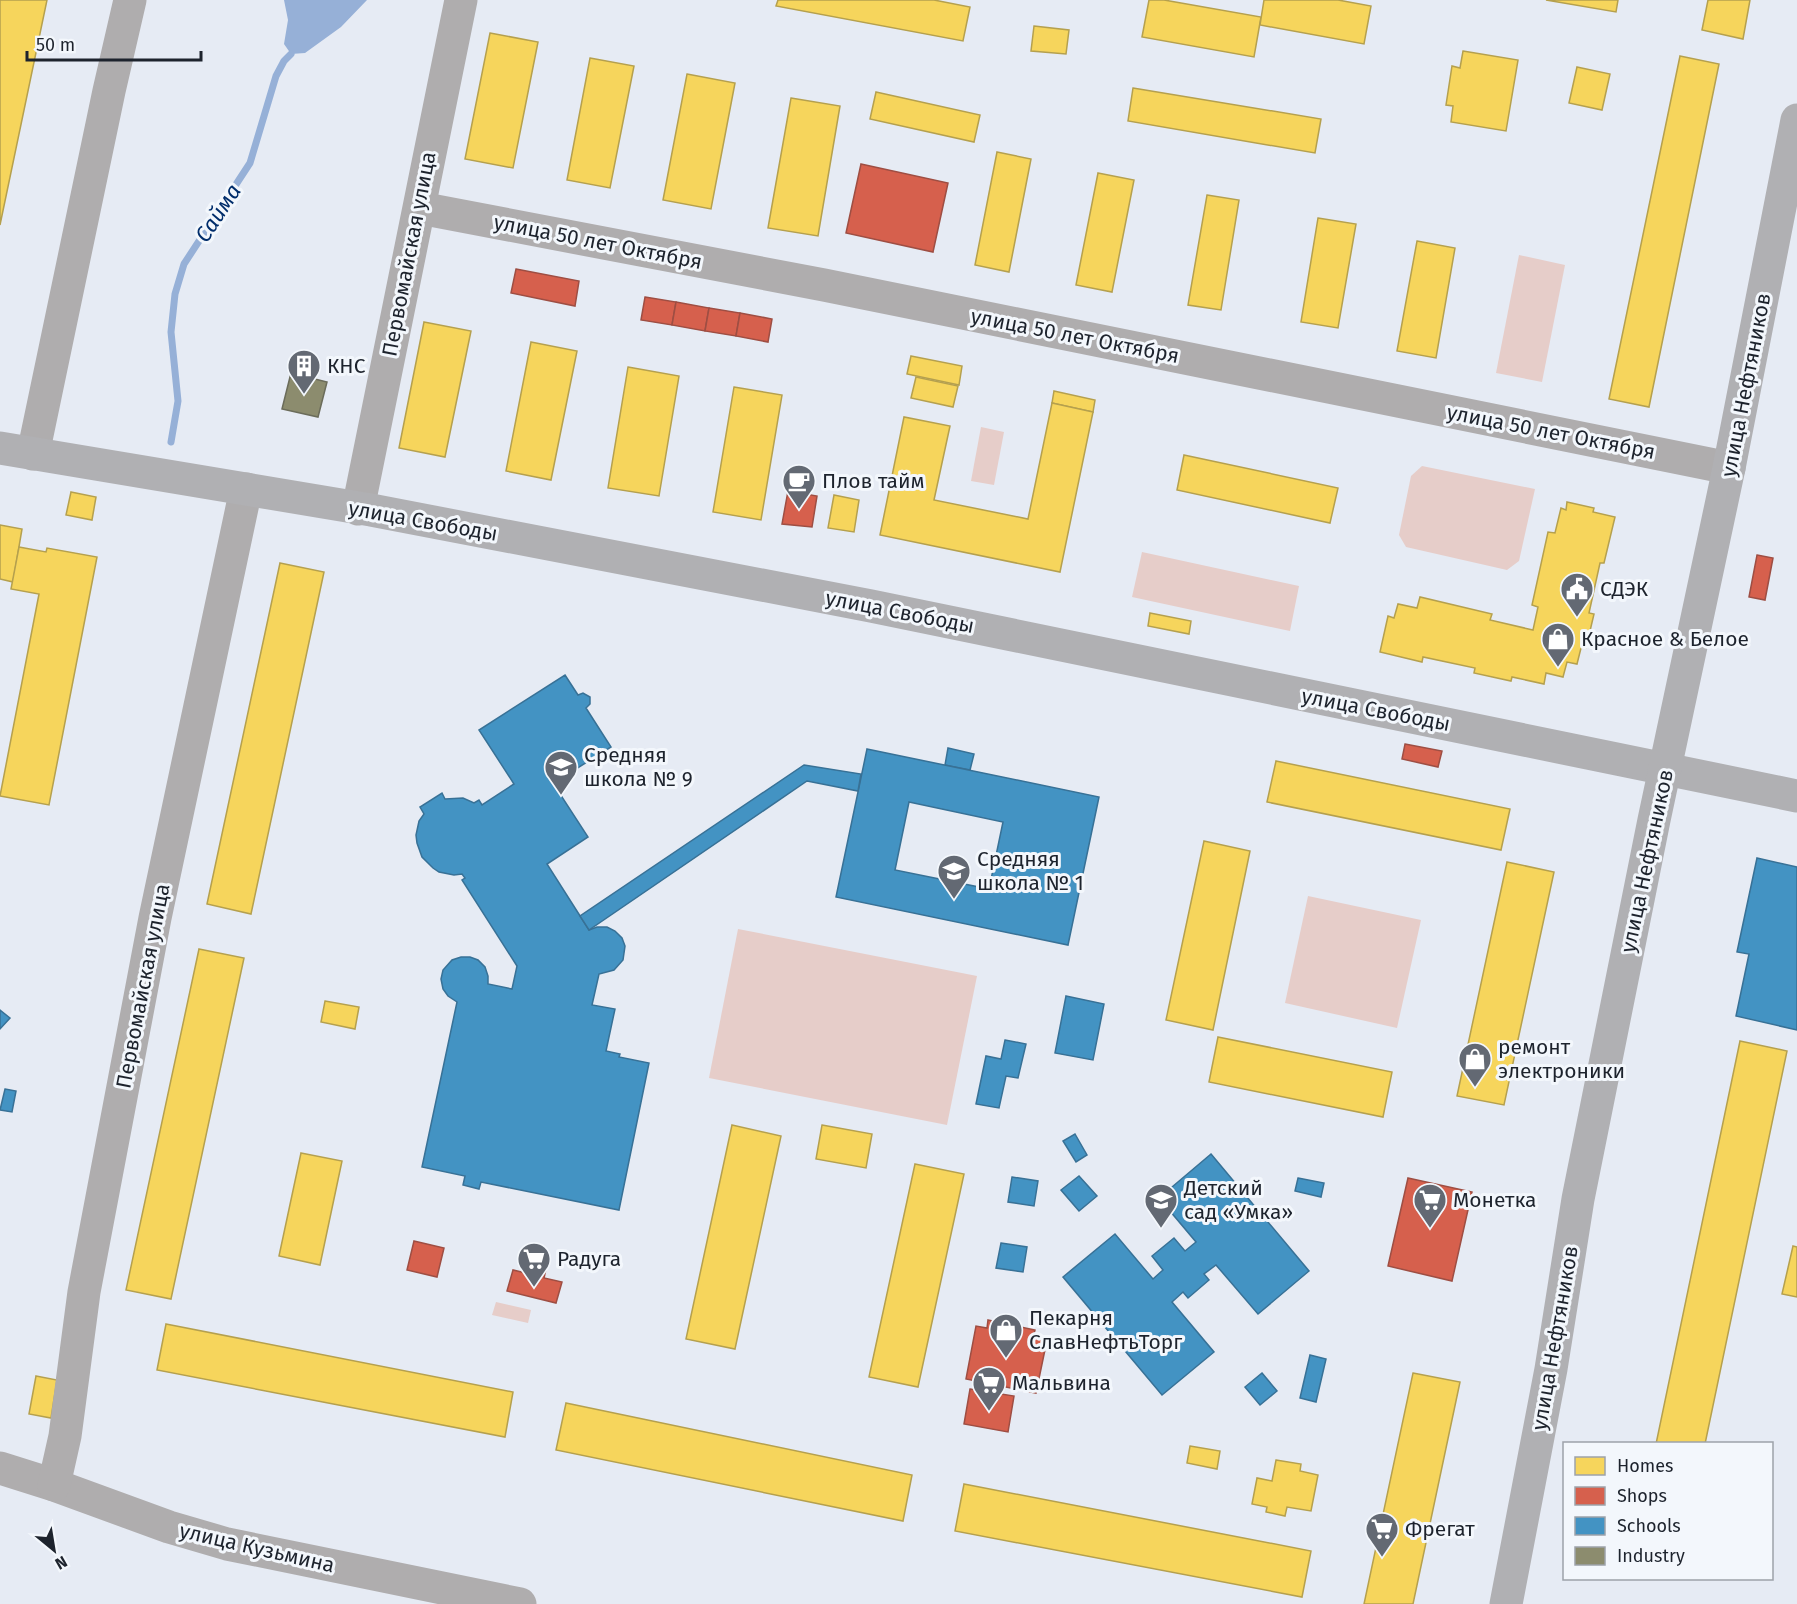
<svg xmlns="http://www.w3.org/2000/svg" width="1797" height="1604" font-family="'Fira Sans',sans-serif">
<rect width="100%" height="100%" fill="#e6ebf4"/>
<g fill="#e6cdc9">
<path d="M1519,255L1565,265L1542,382L1496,373Z"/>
<path d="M981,427L1004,432L994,485L971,481Z"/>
<path d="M1422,466L1535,489L1519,561L1507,570L1406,547L1399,535L1411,476Z"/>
<path d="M1142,552L1299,586L1290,631L1132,597Z"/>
<path d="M1308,896L1421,920L1397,1028L1285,1003Z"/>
<path d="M738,929L977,976L947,1125L709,1078Z"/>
<path d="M496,1302L531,1310L528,1323L492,1315Z"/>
</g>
<path fill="#96b0d7" d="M284,0H367L341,27L305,53L291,54L284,44L288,20Z"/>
<g fill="#f6d55c" stroke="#b5a04e" stroke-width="1.5">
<path d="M0,0H47L0,225Z"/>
<path d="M778,0H934L970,7L963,41L776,6Z"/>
<path d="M1149,0H1164L1261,17L1254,57L1142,37Z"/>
<path d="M1264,0H1338L1371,6L1364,44L1260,25Z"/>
<path d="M1546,0H1618L1616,12Z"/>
<path d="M1708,0H1750L1743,39L1702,30Z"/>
<path d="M1034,26L1069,30L1066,54L1031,51Z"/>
<path d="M490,33L538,42L513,168L465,159Z"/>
<path d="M1463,51L1518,60L1506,131L1451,122L1453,106L1446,105L1452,66L1460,68Z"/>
<path d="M1680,56L1719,64L1649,407L1609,399Z"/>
<path d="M590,58L634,66L610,188L567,180Z"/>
<path d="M1577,67L1610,74L1602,110L1569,103Z"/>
<path d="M687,74L735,83L711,209L663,200Z"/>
<path d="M1133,88L1321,119L1315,153L1128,121Z"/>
<path d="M876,92L980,115L974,142L870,119Z"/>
<path d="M791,98L840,106L818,236L768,228Z"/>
<path d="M997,152L1031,159L1009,272L975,265Z"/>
<path d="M1098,173L1134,180L1112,292L1076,285Z"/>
<path d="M1207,195L1239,200L1221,310L1188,305Z"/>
<path d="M1318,218L1356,224L1338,328L1301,322Z"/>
<path d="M1417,241L1455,248L1436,358L1397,351Z"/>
<path d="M424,322L471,331L445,457L399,448Z"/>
<path d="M531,342L577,351L551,480L506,471Z"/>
<path d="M911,356L962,366L959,385L907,374Z"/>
<path d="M628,367L679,376L659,496L608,488Z"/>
<path d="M916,377L958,386L953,407L911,398Z"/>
<path d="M734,387L782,395L761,520L713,512Z"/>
<path d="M1054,391L1095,400L1093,412L1052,403Z"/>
<path d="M1052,403L1093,412L1060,572L880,535L904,417L950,426L934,500L1028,519Z"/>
<path d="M1184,455L1338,488L1330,523L1177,490Z"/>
<path d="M71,492L96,497L92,520L66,515Z"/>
<path d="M834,495L859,500L854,532L828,528Z"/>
<path d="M1567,502L1594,508L1593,512L1615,517L1604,563H1600L1589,613L1594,614L1586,648H1581L1577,664L1567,662L1563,677L1546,673L1544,684L1512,677L1511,681L1474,673L1475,668L1423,657L1422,662L1380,652L1388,616L1394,618L1398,604L1417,608L1420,597L1492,614L1490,620L1533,630L1538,607L1532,605L1548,532L1555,533L1561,508L1566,510Z"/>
<path d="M0,525L22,529L13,582L0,579Z"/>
<path d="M19,547L46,552L47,548L97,557L49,805L0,796L39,594L11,589Z"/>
<path d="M280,563L324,572L251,914L207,904Z"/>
<path d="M1150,613L1191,621L1189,634L1148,626Z"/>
<path d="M1276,761L1510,809L1501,850L1267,802Z"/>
<path d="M1204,841L1250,851L1213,1030L1166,1020Z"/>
<path d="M1507,862L1554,872L1504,1105L1457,1096Z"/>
<path d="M199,949L244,958L171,1299L126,1290Z"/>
<path d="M325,1001L359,1007L355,1029L321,1022Z"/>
<path d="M1218,1037L1392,1072L1383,1117L1209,1082Z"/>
<path d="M1740,1041L1787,1051L1705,1444H1656Z"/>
<path d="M732,1125L781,1136L735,1349L686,1339Z"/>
<path d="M822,1125L872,1134L866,1168L816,1159Z"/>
<path d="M301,1153L342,1161L320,1265L279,1256Z"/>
<path d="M915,1164L964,1174L918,1387L869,1377Z"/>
<path d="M1793,1246L1797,1247V1297L1782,1294Z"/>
<path d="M166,1324L513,1392L505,1437L157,1370Z"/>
<path d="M1413,1373L1460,1382L1413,1604H1364Z"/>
<path d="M36,1376L57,1380L51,1418L29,1414Z"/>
<path d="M566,1403L912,1475L903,1521L556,1450Z"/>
<path d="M1190,1446L1220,1451L1217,1469L1187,1463Z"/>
<path d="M1276,1460L1301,1464L1300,1471L1318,1475L1311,1511L1287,1507L1285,1516L1266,1512L1267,1507L1252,1504L1257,1478L1272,1481Z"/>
<path d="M964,1484L1311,1551L1302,1597L955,1531Z"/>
</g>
<g fill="#d6604d" stroke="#9e4e43" stroke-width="1.5">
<path d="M861,164L948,183L933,252L846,233Z"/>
<path d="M516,269L579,281L575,306L511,293Z"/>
<path d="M645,297L676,302L672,325L641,320Z"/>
<path d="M676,302L709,308L705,331L672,325Z"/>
<path d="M709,308L740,313L736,336L705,331Z"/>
<path d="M740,313L772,319L768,342L736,336Z"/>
<path d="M788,491L817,496L812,527L782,524Z"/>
<path d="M1757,555L1773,558L1765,600L1749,597Z"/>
<path d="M1405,744L1442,751L1438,767L1402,759Z"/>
<path d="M1408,1178L1472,1192L1452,1281L1388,1266Z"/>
<path d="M414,1241L444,1248L437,1277L407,1270Z"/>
<path d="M532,1266L546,1269L544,1278L562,1282L556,1303L507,1291L513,1270L530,1274Z"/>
<path d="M988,1320L1035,1330L1033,1337L1047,1340L1036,1393L966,1379L976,1326L987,1328Z"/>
<path d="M970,1389L1014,1396L1008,1432L964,1424Z"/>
</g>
<g fill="#4393c3" stroke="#387196" stroke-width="1.5" fill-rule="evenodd">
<path d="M565,675L578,695L583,693L590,697V704L586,708L611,747L576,769L570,759L547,774L588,837L547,864L589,930L597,927H607L615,931L622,938L625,946L623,960L614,970L599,974L592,1005L615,1009L606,1051L620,1054L619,1057L649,1063L619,1210L481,1182L479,1189L463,1185L465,1176L422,1167L457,1002L448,996L443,989L441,979L443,970L452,960L461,957H470L478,960L485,967L488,976V984L512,989L517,966L462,880L465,878L462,874L454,875L439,872L433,868L422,857L417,843L416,835L419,821L424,814L420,807L442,793L445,799L463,798L474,803L479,800L482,805L514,784L479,730Z"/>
<path d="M948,748L974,754L970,770L945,765Z"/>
<path d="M867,749L1099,797L1068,945L836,897ZM909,802L1003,822L989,889L895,870Z"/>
<path d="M804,765L861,774L858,791L807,781L589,930L580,916Z"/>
<path d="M1757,858L1797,867V1030L1736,1016L1749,954L1737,952Z"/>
<path d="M1066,996L1104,1004L1093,1060L1055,1053Z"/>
<path d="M0,1010L10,1018L0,1029Z"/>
<path d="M1005,1040L1026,1044L1018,1078L1006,1076L999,1108L976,1104L986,1056L1001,1059Z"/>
<path d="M5,1089L16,1091L12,1112L0,1110Z"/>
<path d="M1075,1134L1087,1155L1076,1162L1063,1141Z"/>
<path d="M1211,1154L1309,1271L1258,1314L1216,1265L1204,1274L1209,1280L1188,1298L1183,1292L1172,1302L1214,1352L1162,1395L1063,1277L1115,1234L1153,1279L1163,1270L1152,1256L1174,1238L1185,1251L1196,1242L1159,1198Z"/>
<path d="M1079,1176L1097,1196L1079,1211L1061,1190Z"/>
<path d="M1012,1177L1038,1181L1034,1206L1008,1202Z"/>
<path d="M1298,1178L1324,1183L1321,1197L1295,1191Z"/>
<path d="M1001,1243L1027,1247L1023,1272L996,1268Z"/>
<path d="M1310,1355L1326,1359L1316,1402L1300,1398Z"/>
<path d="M1262,1373L1277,1391L1260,1405L1245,1387Z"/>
</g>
<path fill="#8c8c6e" stroke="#6b6c5a" stroke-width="1.5" d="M291,373L327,382L318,417L282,409Z"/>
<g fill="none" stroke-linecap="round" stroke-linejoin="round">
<path stroke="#96b0d7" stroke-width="7" d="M171,442L178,401L171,332L175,294L184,264L250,163L276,76L284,61L291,54"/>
<g stroke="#afadae" stroke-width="33">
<path d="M420,208L824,285L1729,468"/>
<path d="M33,454L109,91L130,0"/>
<path d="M358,509L461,0"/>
<path d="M0,1468L54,1485L169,1527L227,1544L520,1604"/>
<path d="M54,1485L65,1436L84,1292L155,918L246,489"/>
</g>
<g stroke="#b0b0b3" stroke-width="33">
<path d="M0,448L371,510L871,606L1797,796"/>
<path d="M1506,1604L1551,1369L1578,1199L1654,820L1729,468L1797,120"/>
</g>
</g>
<defs>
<g id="building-pin" transform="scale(1.725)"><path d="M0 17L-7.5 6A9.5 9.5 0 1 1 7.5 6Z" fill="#636973" stroke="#f3f7fc"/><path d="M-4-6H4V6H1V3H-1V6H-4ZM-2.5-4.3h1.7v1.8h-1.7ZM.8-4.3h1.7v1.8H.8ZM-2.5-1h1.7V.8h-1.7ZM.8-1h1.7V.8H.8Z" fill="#fff"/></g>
<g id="cafe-pin" transform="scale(1.725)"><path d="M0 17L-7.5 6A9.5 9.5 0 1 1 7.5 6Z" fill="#636973" stroke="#f3f7fc"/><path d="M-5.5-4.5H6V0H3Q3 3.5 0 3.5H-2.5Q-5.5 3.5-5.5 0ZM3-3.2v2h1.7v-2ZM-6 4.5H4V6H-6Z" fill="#fff"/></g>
<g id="civic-pin" transform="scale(1.725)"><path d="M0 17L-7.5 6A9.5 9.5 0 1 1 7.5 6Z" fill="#636973" stroke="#f3f7fc"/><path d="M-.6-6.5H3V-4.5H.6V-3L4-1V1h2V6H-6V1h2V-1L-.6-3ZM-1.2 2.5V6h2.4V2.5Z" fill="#fff"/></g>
<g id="shop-pin" transform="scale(1.725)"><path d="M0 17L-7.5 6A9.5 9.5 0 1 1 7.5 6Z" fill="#636973" stroke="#f3f7fc"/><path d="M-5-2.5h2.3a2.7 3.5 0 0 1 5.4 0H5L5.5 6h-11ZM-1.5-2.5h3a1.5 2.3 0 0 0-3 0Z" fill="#fff"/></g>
<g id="school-pin" transform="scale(1.725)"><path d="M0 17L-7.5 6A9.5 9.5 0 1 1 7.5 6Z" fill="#636973" stroke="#f3f7fc"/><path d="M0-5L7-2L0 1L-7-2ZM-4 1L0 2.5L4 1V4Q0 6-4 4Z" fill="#fff"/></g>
<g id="supermarket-pin" transform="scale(1.725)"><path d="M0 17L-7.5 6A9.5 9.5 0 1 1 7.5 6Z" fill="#636973" stroke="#f3f7fc"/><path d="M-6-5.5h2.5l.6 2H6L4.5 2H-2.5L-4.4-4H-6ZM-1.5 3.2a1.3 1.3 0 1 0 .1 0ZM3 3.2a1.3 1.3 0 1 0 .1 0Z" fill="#fff"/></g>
</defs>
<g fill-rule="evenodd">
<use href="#building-pin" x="304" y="366"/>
<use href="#cafe-pin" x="799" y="481"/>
<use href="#civic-pin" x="1577" y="589"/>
<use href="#shop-pin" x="1558" y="639"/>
<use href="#school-pin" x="561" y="767"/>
<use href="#school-pin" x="954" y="871"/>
<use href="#shop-pin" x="1475" y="1059"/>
<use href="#school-pin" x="1161" y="1200"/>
<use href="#supermarket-pin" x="1430" y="1200"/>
<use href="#supermarket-pin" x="534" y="1259"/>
<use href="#shop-pin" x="1006" y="1330"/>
<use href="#supermarket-pin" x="989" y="1383"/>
<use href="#supermarket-pin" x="1382" y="1529"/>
</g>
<g text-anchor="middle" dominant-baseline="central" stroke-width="6" stroke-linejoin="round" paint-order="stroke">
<g font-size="21" fill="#1d232d" stroke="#f3f7fc">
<text transform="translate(598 242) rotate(11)">улица 50 лет Октября</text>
<text transform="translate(409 254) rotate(-79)">Первомайская улица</text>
<text transform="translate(1075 336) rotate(11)">улица 50 лет Октября</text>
<text transform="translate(1746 385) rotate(-79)">улица Нефтяников</text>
<text transform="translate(1551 432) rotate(11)">улица 50 лет Октября</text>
<text transform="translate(423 521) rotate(10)">улица Свободы</text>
<text transform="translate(900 612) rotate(11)">улица Свободы</text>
<text transform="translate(1376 710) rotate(11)">улица Свободы</text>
<text transform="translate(1647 861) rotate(-78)">улица Нефтяников</text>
<text transform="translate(143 986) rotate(-79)">Первомайская улица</text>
<text transform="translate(1555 1338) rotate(-80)">улица Нефтяников</text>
<text transform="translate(257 1548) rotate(13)">улица Кузьмина</text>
</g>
<g font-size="21" fill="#1d232d" stroke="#f3f7fc" text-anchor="start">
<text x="327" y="366">КНС</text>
<text x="822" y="481">Плов тайм</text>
<text x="1600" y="589">СДЭК</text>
<text x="1581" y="639">Красное &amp; Белое</text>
<text x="584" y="755">Средняя<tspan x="584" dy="24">школа № 9</tspan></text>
<text x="977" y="859">Средняя<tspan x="977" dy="24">школа № 1</tspan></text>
<text x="1498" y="1047">ремонт<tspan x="1498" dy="24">электроники</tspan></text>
<text x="1184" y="1188">Детский<tspan x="1184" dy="24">сад «Умка»</tspan></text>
<text x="1453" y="1200">Монетка</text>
<text x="557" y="1259">Радуга</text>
<text x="1029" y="1318">Пекарня<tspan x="1029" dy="24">СлавНефтьТорг</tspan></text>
<text x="1012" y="1383">Мальвина</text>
<text x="1405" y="1529">Фрегат</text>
</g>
<g font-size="22" font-style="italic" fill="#002d6b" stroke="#f3f7fc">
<text transform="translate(218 213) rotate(-57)">Сайма</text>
</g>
</g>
<rect x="1563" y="1442" width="210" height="138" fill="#f3f7fc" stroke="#9da2a9" stroke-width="1.5"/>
<rect x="1575" y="1457" width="30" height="18" fill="#f6d55c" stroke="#9da2a9" stroke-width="1.5"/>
<text x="1617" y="1472" font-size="18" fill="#1d232d">Homes</text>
<rect x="1575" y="1487" width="30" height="18" fill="#d6604d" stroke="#9da2a9" stroke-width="1.5"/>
<text x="1617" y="1502" font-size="18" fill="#1d232d">Shops</text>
<rect x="1575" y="1517" width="30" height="18" fill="#4393c3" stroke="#9da2a9" stroke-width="1.5"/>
<text x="1617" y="1532" font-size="18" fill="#1d232d">Schools</text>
<rect x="1575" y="1547" width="30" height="18" fill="#8c8c6e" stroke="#9da2a9" stroke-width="1.5"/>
<text x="1617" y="1562" font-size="18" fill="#1d232d">Industry</text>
<g transform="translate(54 1550) rotate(150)" stroke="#f3f7fc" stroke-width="4.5" paint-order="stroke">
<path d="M0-4.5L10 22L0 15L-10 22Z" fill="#1d232d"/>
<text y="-9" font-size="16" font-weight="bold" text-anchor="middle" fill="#1d232d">N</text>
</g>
<path d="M27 51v9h174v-9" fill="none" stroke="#1d232d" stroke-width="3"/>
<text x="36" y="51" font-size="18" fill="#1d232d" stroke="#f3f7fc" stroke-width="4.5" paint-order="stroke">50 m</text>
</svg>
